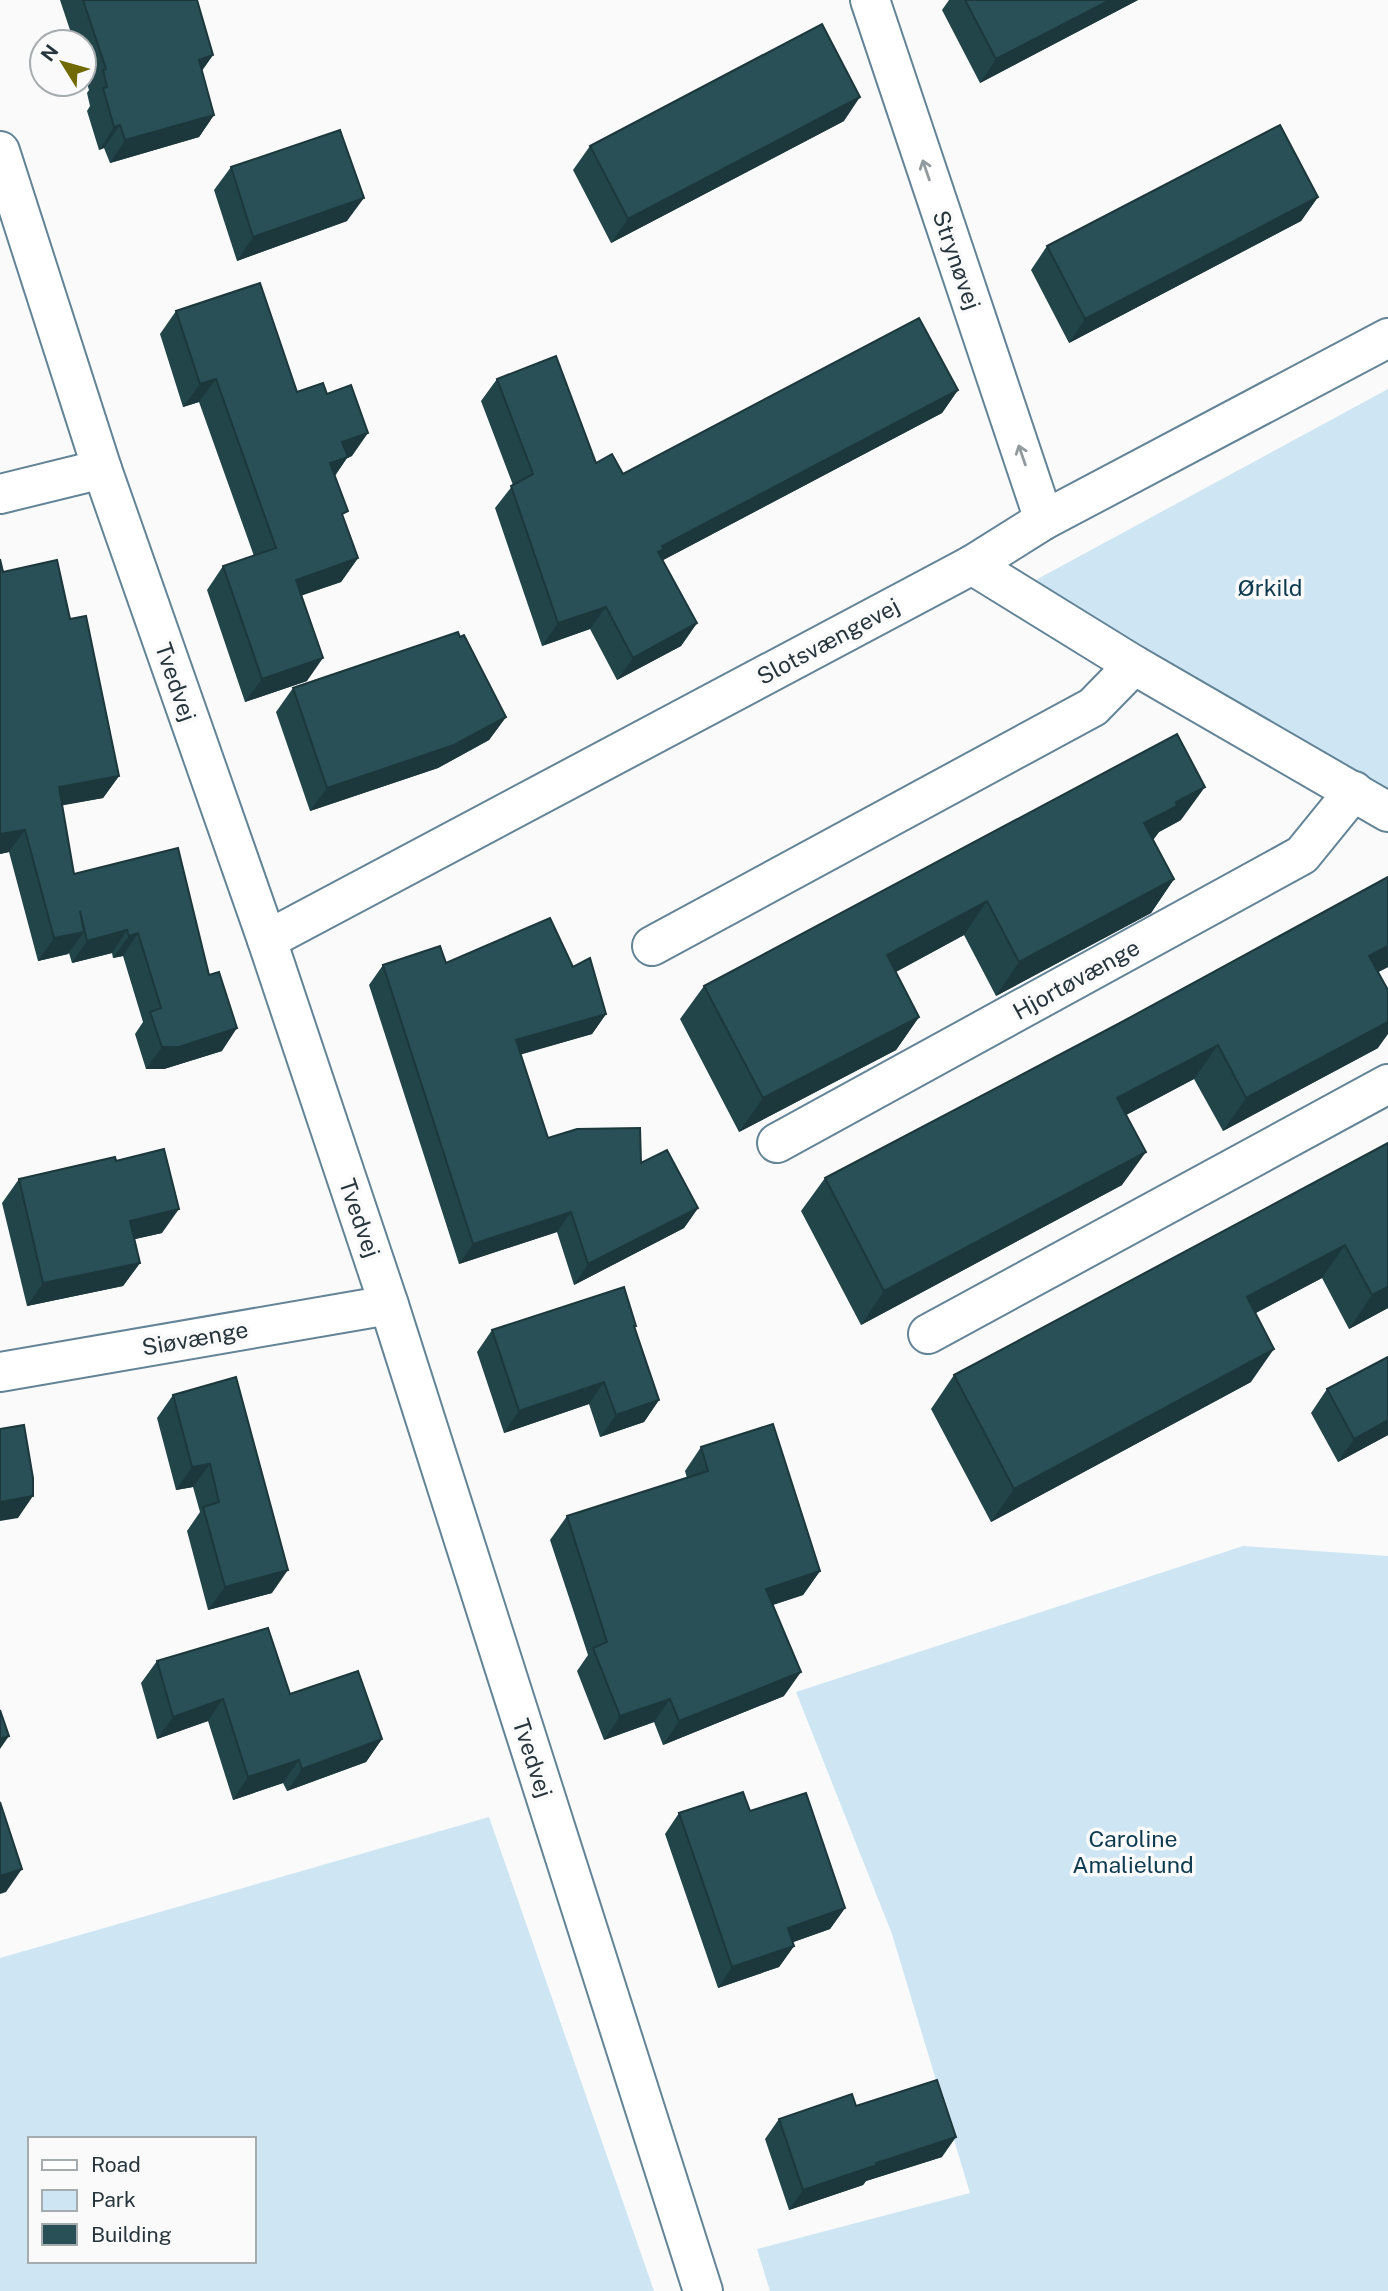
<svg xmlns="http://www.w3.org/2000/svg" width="1388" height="2291" font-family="'Public Sans',sans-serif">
<rect width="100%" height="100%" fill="#fafafa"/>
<g fill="#cee6f4" fill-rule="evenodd">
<path d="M1388,389V796L1032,582Z"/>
<path d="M1243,1546L1388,1556V2291H770L757,2249L970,2193L892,1934L796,1692Z"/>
<path d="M489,1817L654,2291H0V1958ZM30,2139H254V2261H30Z"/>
</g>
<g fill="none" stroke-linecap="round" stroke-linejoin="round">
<g stroke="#638497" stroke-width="42">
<g id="minor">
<path d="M870,0L1044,520"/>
<path d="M0,494L102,469"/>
<path d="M972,565L1134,665L1388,812"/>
<path d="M267,940L972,565L1044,520L1388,338"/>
<path d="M652,946L1093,707L1134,665"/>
<path d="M777,1143L1302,855L1354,791"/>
<path d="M928,1334L1388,1084"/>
<path d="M0,1372L389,1305"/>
</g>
</g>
<g stroke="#638497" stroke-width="42">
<path id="tertiary" d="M0,151L102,469L267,940L389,1305L703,2291"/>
</g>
<use href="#minor" stroke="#fff" stroke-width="38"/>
<use href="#tertiary" stroke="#fff" stroke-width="38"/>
</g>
<g fill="#22454a">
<path d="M60,0H197L213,55L202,70L214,115L199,137L110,163L104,148L99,150L87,111L90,106L87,93L89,90L84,74V42H74Z"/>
<path d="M949,0H1138L980,83L942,10Z"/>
<path d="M844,121L611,243L573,170L590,146Z"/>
<path d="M231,167L347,221L237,261L214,190Z"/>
<path d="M1318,197L1301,221L1069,343L1031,270L1047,246Z"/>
<path d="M176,311L297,392L352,456L347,458L335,476L343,518L358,558L341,582L302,595L307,681L245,702L207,590L223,566L254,556L199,402L183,407L160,334Z"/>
<path d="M497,379L596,463L623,474L958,390L942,413L663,560L697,623L681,646L617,680L590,629L542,646L495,508L513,485L481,401Z"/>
<path d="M0,559L3,572L70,619L119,776L103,798L62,805L74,874L178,848L222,1051L164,1069H146L135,1034L143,1022L123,956L113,958L112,953L72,963L69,953L68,954L38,961L9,852L0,854Z"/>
<path d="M460,637L506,717L489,740L438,768L310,811L276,712L293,688Z"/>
<path d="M1181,820L1159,832L1153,839L1174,879L1151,913L996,996L964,935L896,972L919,1017L896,1050L739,1132L680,1019L704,986Z"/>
<path d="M1388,877V967L1378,972V1048L1223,1131L1194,1079L1126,1115L1122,1185L861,1325L801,1211L825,1178L1118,1024Z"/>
<path d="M446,963L573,967L606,1014L592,1034L521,1054L548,1138L641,1163L698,1208L684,1228L574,1285L557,1232L459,1264L369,985L383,965Z"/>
<path d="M1388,1143V1308L1349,1329L1322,1278L1256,1313L1251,1382L991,1522L931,1409L954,1375Z"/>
<path d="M116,1161L162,1233L134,1239L140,1263L123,1286L27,1306L2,1203L19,1179Z"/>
<path d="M636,1326L635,1328L659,1400L644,1422L600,1437L589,1404L504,1433L477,1352L492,1330Z"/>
<path d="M236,1377L272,1593L208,1610L187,1531L200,1512L193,1487L176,1490L157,1418L173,1395Z"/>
<path d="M1327,1389L1388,1435L1338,1462L1311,1413Z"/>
<path d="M701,1447L820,1571L803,1595L773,1605L784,1696L663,1745L654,1722L604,1740L577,1671L588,1655L550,1540L567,1516L687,1478L685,1471Z"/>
<path d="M157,1661L290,1694L382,1739L366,1762L287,1791L283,1783L233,1800L208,1721L157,1739L141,1683Z"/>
<path d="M750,1811L845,1908L830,1929L793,1942L794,1946L779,1967L718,1988L665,1834L679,1813Z"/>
<path d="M856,2106L942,2157L866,2181L863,2185L789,2210L765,2139L779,2119Z"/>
</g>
<g fill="#1c383c">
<path d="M1110,0H1138L980,83L996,59Z"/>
<path d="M213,55L197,78L199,60Z"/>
<path d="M860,97L844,121L611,243L628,219Z"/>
<path d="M214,115L199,137L110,163L125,140Z"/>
<path d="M120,125L104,148L99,150L114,127Z"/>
<path d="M1318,197L1301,221L1069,343L1085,319Z"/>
<path d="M364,198L347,221L237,261L253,237Z"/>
<path d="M216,379L199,402L183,407L200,384Z"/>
<path d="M958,390L942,413L652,566L642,575L662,546Z"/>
<path d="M368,433L352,456L347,458L331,480L314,487L342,442Z"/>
<path d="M358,558L341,582L280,603L296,580Z"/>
<path d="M606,607L590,629L542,646L558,623Z"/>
<path d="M697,623L681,646L617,680L633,658Z"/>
<path d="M323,658L307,681L245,702L262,679Z"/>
<path d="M506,717L489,740L438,768L310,811L327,788Z"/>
<path d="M119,776L103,798L43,809L59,787Z"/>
<path d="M1205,787L1181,820L1159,832L1154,839L1121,856L1144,823L1176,802Z"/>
<path d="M25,830L9,852L0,854V834Z"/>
<path d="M1174,879L1151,913L996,996L1019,962Z"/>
<path d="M987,901L964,935L864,989L887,955Z"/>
<path d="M127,930L112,953L72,963L87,941Z"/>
<path d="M84,932L68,954L38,961L54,938Z"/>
<path d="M138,933L123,956L113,958L129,936Z"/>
<path d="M1388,946V967L1346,989L1369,956Z"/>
<path d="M606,1014L592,1034L502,1060L516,1040Z"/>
<path d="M919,1017L896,1050L739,1132L763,1098Z"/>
<path d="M1388,1022V1034L1378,1048L1223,1131L1246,1098Z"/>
<path d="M237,1028L222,1051L164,1069H146L162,1047Z"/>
<path d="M1218,1045L1194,1079L1094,1132L1117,1098Z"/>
<path d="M1146,1152L1122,1185L861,1325L884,1291Z"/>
<path d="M698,1208L684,1228L574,1285L588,1264Z"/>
<path d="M179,1209L162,1233L114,1244L130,1221Z"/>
<path d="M571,1212L557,1232L459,1264L473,1244Z"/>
<path d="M1345,1245L1322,1278L1223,1330L1247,1297Z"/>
<path d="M140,1263L123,1286L27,1306L43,1283Z"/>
<path d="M1388,1287V1308L1349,1329L1372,1295Z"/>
<path d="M1274,1349L1251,1382L991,1522L1014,1489Z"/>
<path d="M604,1382L589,1404L504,1433L519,1411Z"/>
<path d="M659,1400L644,1422L600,1437L616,1415Z"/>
<path d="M1388,1420V1435L1338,1462L1354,1439Z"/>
<path d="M210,1464L193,1487L176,1490L192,1467Z"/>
<path d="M33,1496L18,1518L0,1521V1502Z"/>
<path d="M288,1570L272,1593L208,1610L225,1587Z"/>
<path d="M820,1571L803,1595L750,1612L766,1589Z"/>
<path d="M801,1672L784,1696L663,1745L679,1721Z"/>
<path d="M223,1699L208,1721L157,1739L173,1717Z"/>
<path d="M670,1699L654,1722L604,1740L620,1716Z"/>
<path d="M9,1736L0,1749V1739Z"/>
<path d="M382,1739L366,1762L287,1791L302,1769Z"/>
<path d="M299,1760L283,1783L233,1800L248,1777Z"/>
<path d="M22,1869L6,1892L0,1894V1876Z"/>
<path d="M845,1908L830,1929L774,1949L788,1928Z"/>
<path d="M794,1946L779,1967L718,1988L732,1967Z"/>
<path d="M956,2137L942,2157L866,2181L863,2185L789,2210L803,2190L876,2163Z"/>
</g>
<g fill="#285056" stroke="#1c383c" stroke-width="2">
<path d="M83,0H197L213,55L199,60L214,115L125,140L120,125L114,127L103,88L107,87L103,70L106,69Z"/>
<path d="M965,0H1110L996,59Z"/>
<path d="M822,24L860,97L628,219L590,146Z"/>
<path d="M1280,125L1318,197L1085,319L1047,246Z"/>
<path d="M340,130L364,198L253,237L231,167Z"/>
<path d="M260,283L297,392L323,383L327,394L351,385L368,433L342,442L348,457L330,463L348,511L342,514L358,558L296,580L323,658L262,679L223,566L276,548L216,379L200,384L176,311Z"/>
<path d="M919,318L958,390L662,546L664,549L658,552L697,623L633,658L606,607L558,623L511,486L533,474L497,379L556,356L596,463L612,454L623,474Z"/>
<path d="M0,559L3,572L57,560L70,619L86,616L119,776L59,787L74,874L178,848L209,975L219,972L237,1028L179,1047H162L150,1012L161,1008L138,933L129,936L127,930L87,941L80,911L84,932L54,938L25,830L0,834Z"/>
<path d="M458,632L460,637L464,635L506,717L454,745L327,788L293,688Z"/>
<path d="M1177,734L1205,787L1176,802L1177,806L1144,823L1174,879L1019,962L987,901L887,955L919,1017L763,1098L704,986Z"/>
<path d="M1388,877V946L1369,956L1388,990V1022L1246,1098L1218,1045L1117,1098L1146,1152L884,1291L825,1178L1118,1024Z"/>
<path d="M550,918L573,967L590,958L606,1014L516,1040L548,1138L577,1129L640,1128L641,1163L667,1150L698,1208L588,1264L571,1212L473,1244L383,965L440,946L446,963Z"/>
<path d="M1388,1143V1287L1372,1295L1345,1245L1247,1297L1274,1349L1014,1489L954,1375Z"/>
<path d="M164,1149L179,1209L130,1221L140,1263L43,1283L19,1179L115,1157L116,1161Z"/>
<path d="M624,1287L636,1326H634L659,1400L616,1415L604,1382L519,1411L492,1330Z"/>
<path d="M1388,1357V1420L1354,1439L1327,1389Z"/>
<path d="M236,1377L288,1570L225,1587L203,1507L219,1502L210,1464L192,1467L173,1395Z"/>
<path d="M773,1424L820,1571L766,1589L801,1672L679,1721L670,1699L620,1716L593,1648L607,1642L567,1516L708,1471L701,1447Z"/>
<path d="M24,1425L33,1478V1496L0,1502V1429Z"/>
<path d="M268,1628L290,1694L358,1671L382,1739L302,1769L299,1760L248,1777L223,1699L173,1717L157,1661Z"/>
<path d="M0,1710L9,1736L0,1739Z"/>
<path d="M743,1792L750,1811L806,1793L845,1908L788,1928L794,1946L732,1967L679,1813Z"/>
<path d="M0,1802L22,1869L0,1876Z"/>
<path d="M937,2080L956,2137L876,2163L877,2165L803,2190L779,2119L852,2094L856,2106Z"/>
</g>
<defs><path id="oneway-shaft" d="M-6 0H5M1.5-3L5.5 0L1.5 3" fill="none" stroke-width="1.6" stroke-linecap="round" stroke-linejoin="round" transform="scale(1.75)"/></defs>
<g stroke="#939a9e">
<use href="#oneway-shaft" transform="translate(926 170) rotate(-109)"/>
<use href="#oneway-shaft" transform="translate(1022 455) rotate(-109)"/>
</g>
<g text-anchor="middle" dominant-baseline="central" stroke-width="7" stroke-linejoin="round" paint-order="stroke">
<g font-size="23" fill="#27353d" stroke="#fafafa">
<text transform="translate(957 260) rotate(71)">Strynøvej</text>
<text transform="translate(828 641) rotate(-28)">Slotsvængevej</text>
<text transform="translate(176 682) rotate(71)">Tvedvej</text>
<text transform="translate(1076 979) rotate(-29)">Hjortøvænge</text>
<text transform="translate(360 1218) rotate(71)">Tvedvej</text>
<text transform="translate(195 1338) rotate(-10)">Siøvænge</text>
<text transform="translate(533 1758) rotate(72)">Tvedvej</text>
</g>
<g font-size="23" fill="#0c3a50" stroke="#fafafa">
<text x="1270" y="587">Ørkild</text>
<text x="1133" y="1838">Caroline<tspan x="1133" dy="26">Amalielund</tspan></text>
</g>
</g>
<rect x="28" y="2137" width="228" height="126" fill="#fafafa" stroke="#a6abae" stroke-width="2"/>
<rect x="42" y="2160" width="35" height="10" fill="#ffffff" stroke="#a6abae" stroke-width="2"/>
<text x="91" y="2172" font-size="21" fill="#27353d">Road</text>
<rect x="42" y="2190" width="35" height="21" fill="#cee6f4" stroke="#a6abae" stroke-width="2"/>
<text x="91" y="2207" font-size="21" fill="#27353d">Park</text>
<rect x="42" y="2224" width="35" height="21" fill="#285056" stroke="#a6abae" stroke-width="2"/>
<text x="91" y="2242" font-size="21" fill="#27353d">Building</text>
<g transform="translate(63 63) rotate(307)"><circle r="33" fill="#fafafa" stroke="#a6abae" stroke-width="2"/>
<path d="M0-5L12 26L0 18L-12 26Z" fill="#716901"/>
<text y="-10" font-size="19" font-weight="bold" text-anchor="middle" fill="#27353d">N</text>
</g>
</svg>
